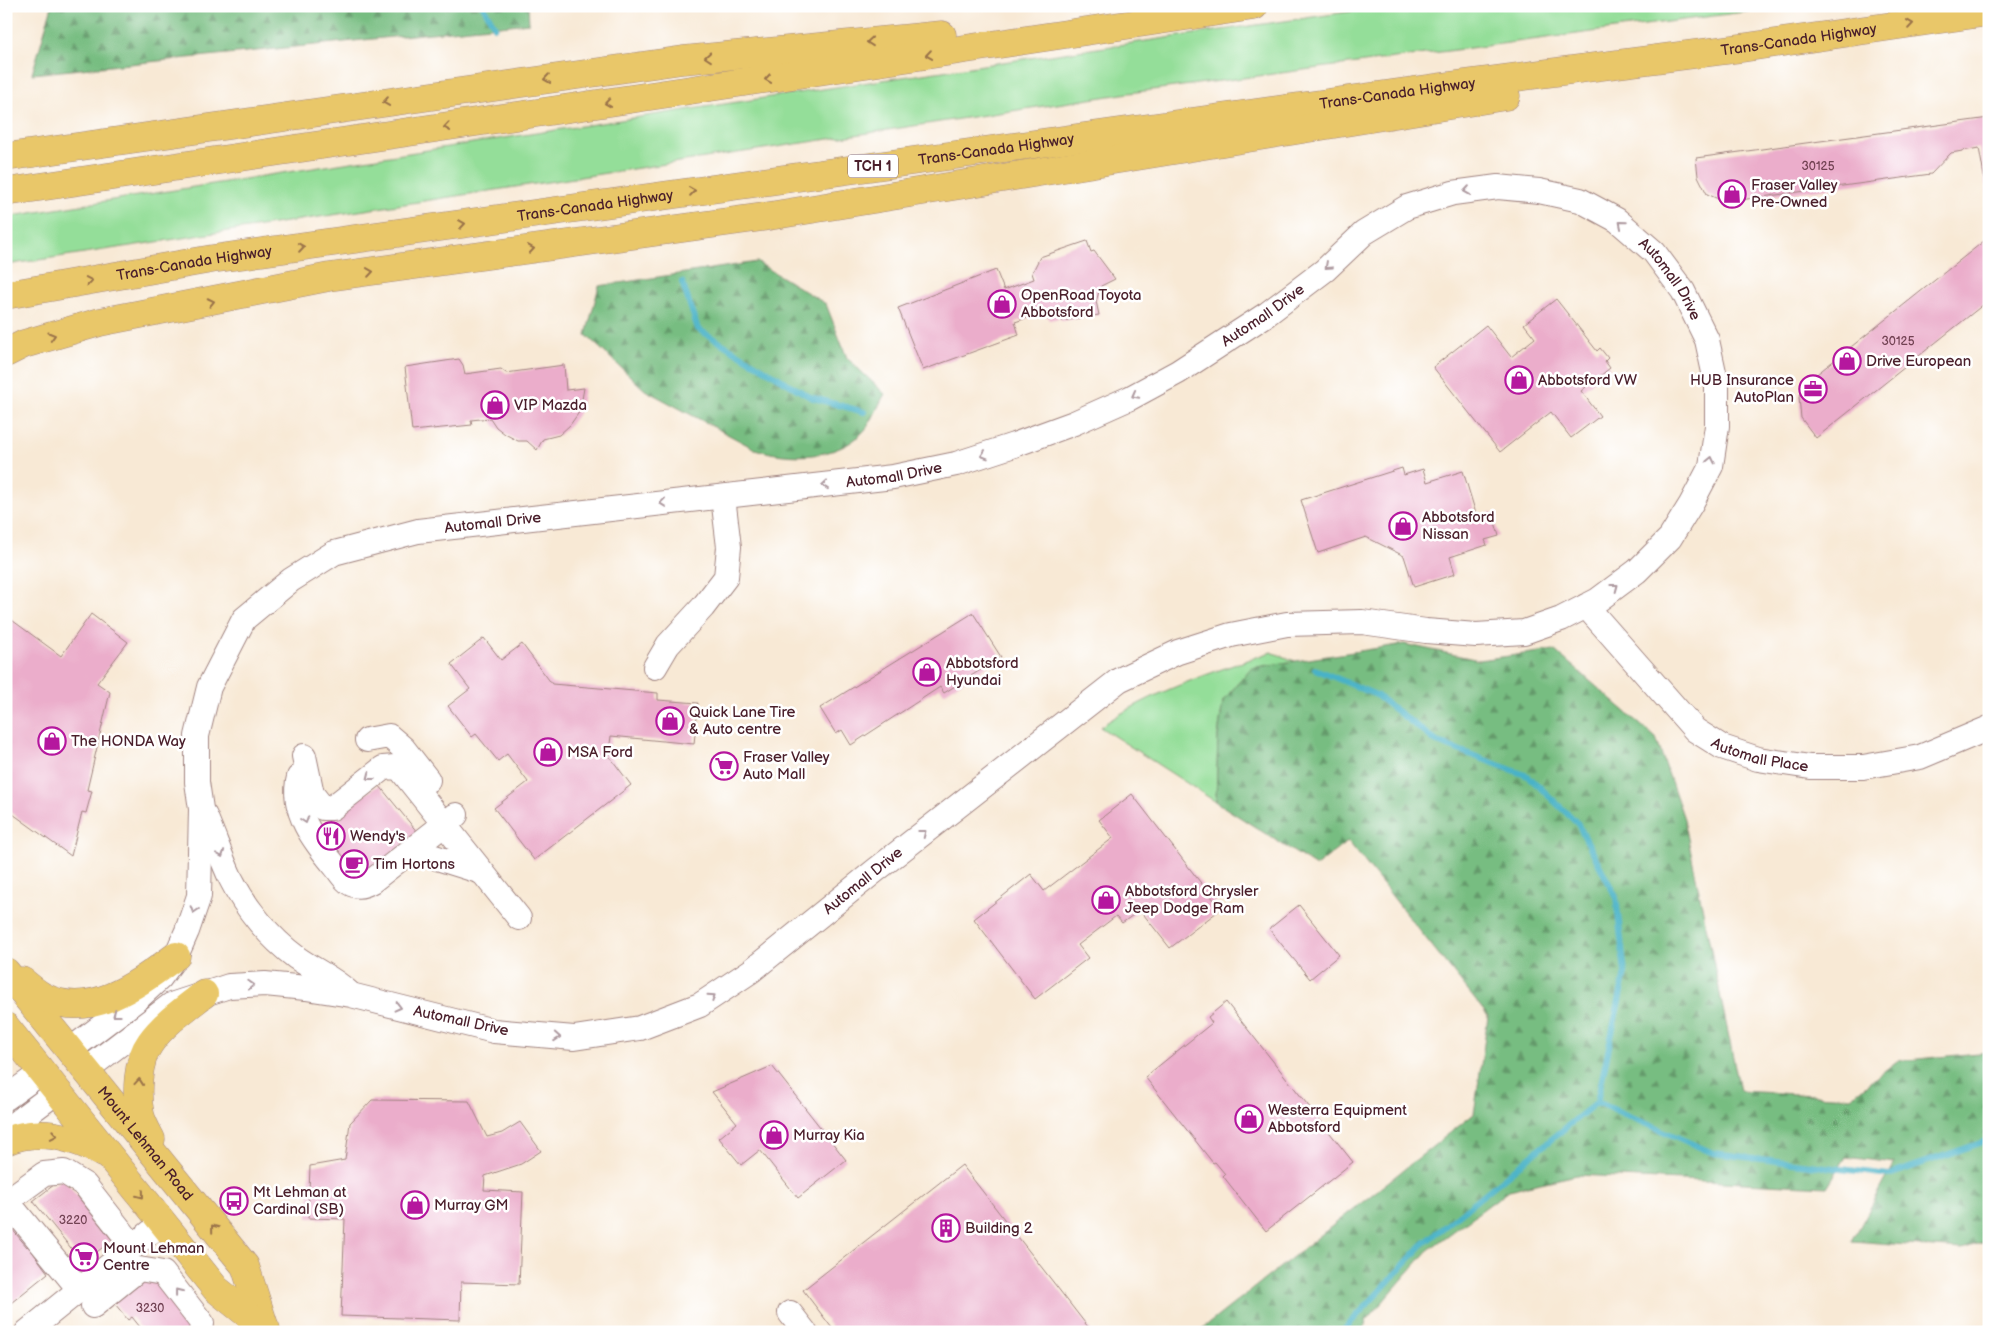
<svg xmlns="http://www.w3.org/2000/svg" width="1995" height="1338" font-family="'Balsamiq Sans',sans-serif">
<defs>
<pattern id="forest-firs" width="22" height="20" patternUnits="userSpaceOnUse" patternTransform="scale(1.25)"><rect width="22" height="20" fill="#77bd81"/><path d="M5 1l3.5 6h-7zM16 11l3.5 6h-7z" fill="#64996a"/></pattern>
</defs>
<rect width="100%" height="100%" fill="#fff"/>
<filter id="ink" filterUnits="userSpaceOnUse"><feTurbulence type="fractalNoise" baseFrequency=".02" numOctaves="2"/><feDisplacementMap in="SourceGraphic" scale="10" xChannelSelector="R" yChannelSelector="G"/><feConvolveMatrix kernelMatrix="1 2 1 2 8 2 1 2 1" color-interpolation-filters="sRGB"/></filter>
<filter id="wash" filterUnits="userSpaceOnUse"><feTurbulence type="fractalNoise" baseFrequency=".0096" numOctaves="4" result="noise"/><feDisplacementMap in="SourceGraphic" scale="20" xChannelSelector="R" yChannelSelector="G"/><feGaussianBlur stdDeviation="1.12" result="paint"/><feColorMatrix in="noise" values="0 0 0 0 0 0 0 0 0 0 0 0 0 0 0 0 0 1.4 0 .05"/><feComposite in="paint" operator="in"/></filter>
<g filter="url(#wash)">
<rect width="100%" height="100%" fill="#f8e9d5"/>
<g fill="#94de99" stroke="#6f7e62">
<path d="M1390,6H1789L1129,93L6,265V217C467,143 928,71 1390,6Z"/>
<path d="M1271,652L1295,661L1251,668L1223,701L1218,736L1216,802L1100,727C1152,691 1211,673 1271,652Z"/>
</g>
<g fill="url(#forest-firs)" stroke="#606e56">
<path d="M52,6H528L529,23L32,74Z"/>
<path d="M757,262L826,304L847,358L885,394C878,405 873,421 864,431C838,460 789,460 755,449L645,390L586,335L599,286Z"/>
<path d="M1404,644L1479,660L1554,650L1656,738L1684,819L1740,1091L1851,1097L1897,1061L1989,1052V1240L1962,1249L1852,1241L1895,1163L1846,1157L1827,1187L1577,1175L1509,1190L1427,1251L1366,1321L1363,1332H1198L1474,1114L1488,1016L1348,841L1316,866L1216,802L1218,736L1223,701L1251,668Z"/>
</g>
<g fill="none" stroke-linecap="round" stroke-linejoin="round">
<g stroke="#49b2c7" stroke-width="6">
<path d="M483,6L495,27"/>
<path d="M682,282L698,329L810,397L864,412"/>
<path d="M1315,669L1376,695L1437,742L1528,776L1578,824L1616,897L1625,973L1597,1102L1422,1245L1342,1332"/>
<path d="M1597,1102L1713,1153L1889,1175L1989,1140"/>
</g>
</g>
<g id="blocks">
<g fill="#ebadcb">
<path d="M1989,118V204L1979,148L1951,153L1931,174L1725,202L1707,194L1698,176L1696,158Z"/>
<path d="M1989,237V300L1816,438L1801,418L1799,397L1807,382Z"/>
<path d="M1087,241L1091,252L1094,251L1115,279L1101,286L1096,301L1099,315L1062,321L1060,318L1049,320L1045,312L1015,322L1019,335L923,370L898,308L996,270L1004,290L1034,279L1032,273L1040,257Z"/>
<path d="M1556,299L1597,351L1600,348L1608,358L1605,361L1610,368L1581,391L1600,416L1571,438L1551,412L1500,452L1433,367L1486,325L1511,357L1535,338L1524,324Z"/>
<path d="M459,359L463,365L465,374L501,369L506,373L564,365L566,390L584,388L580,411L570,425L559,435L543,439L537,450L527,441H518L505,434L496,427L490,418L471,420L472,425L412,431L405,367Z"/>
<path d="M1402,468L1404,475L1423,469L1427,482L1463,471L1477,517L1492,512L1499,536L1485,540L1487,545L1450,557L1455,574L1414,587L1404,556L1366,537L1318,553L1301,500Z"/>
<path d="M973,613L1001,657L944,693L940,687L851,745L842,730L836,734L820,708Z"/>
<path d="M91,614L128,642L97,683L110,692L87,790L92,791L86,813L82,812L71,856L6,809V622L9,618L61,656Z"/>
<path d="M484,638L501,660L522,644L552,684L658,693V700L698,703L694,744L611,736L610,744L604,749L631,785L534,860L494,808L528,782L507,754L498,761L476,734L472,737L448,706L470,689L451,664Z"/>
<path d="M379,785L418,833L369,872L365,867L354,876L319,833L330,824L327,819Z"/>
<path d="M1132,794L1221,909L1170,948L1140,910L1122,923L1116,916L1078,945L1088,958L1035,999L974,919L1031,874L1044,891L1113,838L1099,820Z"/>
<path d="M1299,905L1339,955L1310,979L1269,929Z"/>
<path d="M1226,1002L1353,1162L1266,1231L1223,1176L1225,1174L1215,1162L1213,1163L1145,1077L1212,1023L1208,1017Z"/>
<path d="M772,1066L846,1160L798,1198L760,1150L741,1165L719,1138L737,1123L712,1092Z"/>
<path d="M372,1100L469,1101L487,1137L502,1133L520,1122L541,1151L521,1164L485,1176L484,1190L523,1192L519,1284L461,1282L460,1320L341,1316L345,1219L308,1218L310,1166L345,1160L350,1123Z"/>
<path d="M962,1165L1092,1332H835L803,1290Z"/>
<path d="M63,1178L112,1240L83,1263L33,1201Z"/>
<path d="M6,1222L27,1247L28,1246L48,1273L6,1307Z"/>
<path d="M136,1280L161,1281L196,1324L186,1332H144L132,1317L128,1320L111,1299Z"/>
</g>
</g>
</g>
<g filter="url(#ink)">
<use href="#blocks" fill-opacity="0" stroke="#a18480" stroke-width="1"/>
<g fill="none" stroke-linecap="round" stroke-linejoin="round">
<g stroke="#a18480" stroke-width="26">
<g id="minor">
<path id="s1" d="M1586,606L1695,730L1722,747L1758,759L1810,767H1863L1920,757L1989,728"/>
<path d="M655,667L668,645L703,607L726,577L729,547L723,497"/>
<path d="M367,740L389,736L403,748L428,780"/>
<path d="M304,756L312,794L323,808H332L383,768L395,767L401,770L519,918"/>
<path d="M299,777C290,811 315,842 335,866C340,872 346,883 354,885C360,887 367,884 372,881L456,815"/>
<path d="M205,816C214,836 221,858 231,879C246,909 270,938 297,958C314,970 333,978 348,992"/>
<path d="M412,850L482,872"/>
<path id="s2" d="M70,1050L135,1001L160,978L176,956L187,931L199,896L201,809L197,782V736L209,687L244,619L291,580L334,553L418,531L893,477L956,464L1014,445L1074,423L1130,398L1178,372L1267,314L1325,270L1364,233L1407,207L1453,193L1498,187L1539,191L1580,200L1617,220L1654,252L1683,291L1707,340L1717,386V426L1711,466L1691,504L1670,538L1637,571L1598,600L1561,619L1524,632L1476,635L1426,631L1362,622L1287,624L1231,635L1178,652L1119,680L876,870L751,971L700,1005L640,1028L574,1038L494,1031L351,995L306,988L265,984L229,986L171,1005L86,1070"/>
<path d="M6,1098L42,1072"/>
<path d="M6,1130L58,1091"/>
<path d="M79,1289L7,1201L44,1174L64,1172L85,1185L133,1246"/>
<path d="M93,1306L139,1269L163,1273L202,1323L201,1332"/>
<path d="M790,1313L805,1332"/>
<path d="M27,1332L163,1222"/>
</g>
</g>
<g stroke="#a18480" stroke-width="29">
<g id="major">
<path id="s3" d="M6,972L245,1266L265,1328"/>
<path d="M22,981C29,986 36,993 44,997C91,1021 139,983 176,956"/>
<path d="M6,1027L216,1289L266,1329"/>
<path d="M151,1139C147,1131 142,1123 140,1114C136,1094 137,1061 150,1043C163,1024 186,1008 204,994"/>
<path d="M6,1141C40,1127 74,1137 105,1154"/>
</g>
</g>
<g stroke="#a18480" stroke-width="29">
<g id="highway">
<path d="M6,157L683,60L942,35"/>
<path d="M6,192L1254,6"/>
<path id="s4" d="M6,295L212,259L1441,87L1741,48L1989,12"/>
<path d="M6,353L24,344L100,322L329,277L763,217L1506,96"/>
</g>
</g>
<use href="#minor" stroke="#fff" stroke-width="24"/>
<use href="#major" stroke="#e9c769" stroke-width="28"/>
<use href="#highway" stroke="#e9c769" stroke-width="28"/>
</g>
<defs><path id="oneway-chevron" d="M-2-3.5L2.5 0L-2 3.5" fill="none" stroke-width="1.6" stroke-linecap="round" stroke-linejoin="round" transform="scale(1.25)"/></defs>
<g stroke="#9a734a">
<use href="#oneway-chevron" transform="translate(1910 24) rotate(-8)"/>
<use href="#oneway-chevron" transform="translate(870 42) rotate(175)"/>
<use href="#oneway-chevron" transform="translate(929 55) rotate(172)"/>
<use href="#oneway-chevron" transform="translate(708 57) rotate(175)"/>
<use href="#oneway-chevron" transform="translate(547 79) rotate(172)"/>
<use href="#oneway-chevron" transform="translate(768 79) rotate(172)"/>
<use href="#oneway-chevron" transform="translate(386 102) rotate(172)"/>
<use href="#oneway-chevron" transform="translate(608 103) rotate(172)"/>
<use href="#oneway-chevron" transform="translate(447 127) rotate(172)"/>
<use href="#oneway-chevron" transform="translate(692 191) rotate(-8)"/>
<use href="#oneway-chevron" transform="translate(462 224) rotate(-8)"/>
<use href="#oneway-chevron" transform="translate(301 247) rotate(-8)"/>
<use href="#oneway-chevron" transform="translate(531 249) rotate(-8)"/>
<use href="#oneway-chevron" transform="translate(370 272) rotate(-8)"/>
<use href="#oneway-chevron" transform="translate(89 281) rotate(-10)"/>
<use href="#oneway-chevron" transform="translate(211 302) rotate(-12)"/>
<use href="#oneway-chevron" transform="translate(52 336) rotate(-16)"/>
<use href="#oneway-chevron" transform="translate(139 1082) rotate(-85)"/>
<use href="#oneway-chevron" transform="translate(54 1135) rotate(10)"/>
<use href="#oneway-chevron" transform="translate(141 1195) rotate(51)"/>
<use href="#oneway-chevron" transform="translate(214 1228) rotate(-129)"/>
</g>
<g stroke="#ae9aa0">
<use href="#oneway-chevron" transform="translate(1467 191) rotate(172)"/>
<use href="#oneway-chevron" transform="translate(1622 224) rotate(-140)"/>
<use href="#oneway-chevron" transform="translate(1328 266) rotate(138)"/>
<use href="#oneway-chevron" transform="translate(1135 395) rotate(152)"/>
<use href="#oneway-chevron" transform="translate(984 455) rotate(162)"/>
<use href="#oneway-chevron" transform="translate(1711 460) rotate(-78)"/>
<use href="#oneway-chevron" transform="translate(825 485) rotate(174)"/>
<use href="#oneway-chevron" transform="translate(663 503) rotate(173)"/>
<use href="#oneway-chevron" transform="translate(1615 587) rotate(-37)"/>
<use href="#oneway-chevron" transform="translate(370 777) rotate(142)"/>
<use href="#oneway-chevron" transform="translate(305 820) rotate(72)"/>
<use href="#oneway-chevron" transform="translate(923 833) rotate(-38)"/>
<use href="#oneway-chevron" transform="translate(221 854) rotate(69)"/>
<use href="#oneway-chevron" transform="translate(194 910) rotate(108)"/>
<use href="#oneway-chevron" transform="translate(251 985) rotate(-3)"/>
<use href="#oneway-chevron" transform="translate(712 997) rotate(-34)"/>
<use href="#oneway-chevron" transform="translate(398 1007) rotate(14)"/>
<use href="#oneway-chevron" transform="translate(116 1014) rotate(143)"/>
<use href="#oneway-chevron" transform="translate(557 1037) rotate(4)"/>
<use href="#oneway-chevron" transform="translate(178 1292) rotate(-128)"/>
</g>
</g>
<defs>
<g id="shop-ring" transform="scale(1.4375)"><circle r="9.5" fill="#fff" stroke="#b5179e" stroke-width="1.5"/><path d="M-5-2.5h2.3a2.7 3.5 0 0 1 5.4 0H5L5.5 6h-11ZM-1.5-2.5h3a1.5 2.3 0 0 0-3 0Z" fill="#b5179e"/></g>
<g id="office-ring" transform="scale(1.4375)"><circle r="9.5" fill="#fff" stroke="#b5179e" stroke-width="1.5"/><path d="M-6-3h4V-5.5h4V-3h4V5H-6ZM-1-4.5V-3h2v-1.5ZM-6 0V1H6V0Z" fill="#b5179e"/></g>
<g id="supermarket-ring" transform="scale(1.4375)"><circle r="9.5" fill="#fff" stroke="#b5179e" stroke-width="1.5"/><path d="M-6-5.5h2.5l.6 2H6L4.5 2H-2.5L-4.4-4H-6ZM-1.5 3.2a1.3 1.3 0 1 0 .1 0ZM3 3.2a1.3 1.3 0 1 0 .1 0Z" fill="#b5179e"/></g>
<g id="restaurant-ring" transform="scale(1.4375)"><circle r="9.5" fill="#fff" stroke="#b5179e" stroke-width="1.5"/><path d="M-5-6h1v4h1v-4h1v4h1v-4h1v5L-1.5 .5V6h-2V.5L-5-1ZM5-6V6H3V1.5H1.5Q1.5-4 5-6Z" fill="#b5179e"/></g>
<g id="cafe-ring" transform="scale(1.4375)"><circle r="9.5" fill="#fff" stroke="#b5179e" stroke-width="1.5"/><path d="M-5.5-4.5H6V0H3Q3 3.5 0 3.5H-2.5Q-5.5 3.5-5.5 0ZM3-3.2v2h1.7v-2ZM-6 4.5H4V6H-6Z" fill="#b5179e"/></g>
<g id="bus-ring" transform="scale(1.4375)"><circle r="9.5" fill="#fff" stroke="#b5179e" stroke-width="1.5"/><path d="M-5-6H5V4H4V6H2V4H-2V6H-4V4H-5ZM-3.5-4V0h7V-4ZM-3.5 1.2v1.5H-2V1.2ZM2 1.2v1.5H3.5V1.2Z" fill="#b5179e"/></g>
<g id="building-ring" transform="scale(1.4375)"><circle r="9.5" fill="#fff" stroke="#b5179e" stroke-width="1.5"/><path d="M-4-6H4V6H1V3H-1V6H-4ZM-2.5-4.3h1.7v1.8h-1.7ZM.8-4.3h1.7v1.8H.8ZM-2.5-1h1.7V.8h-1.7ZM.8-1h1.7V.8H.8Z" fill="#b5179e"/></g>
</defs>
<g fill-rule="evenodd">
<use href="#shop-ring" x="1732" y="194"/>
<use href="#shop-ring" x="1002" y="304"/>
<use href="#shop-ring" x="1847" y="361"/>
<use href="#shop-ring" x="1519" y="380"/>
<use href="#office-ring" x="1813" y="389"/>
<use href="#shop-ring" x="495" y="405"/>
<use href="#shop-ring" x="1403" y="526"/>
<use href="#shop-ring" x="927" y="672"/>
<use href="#shop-ring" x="670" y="721"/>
<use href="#shop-ring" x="52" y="741"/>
<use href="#shop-ring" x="548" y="752"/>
<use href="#supermarket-ring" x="724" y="766"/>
<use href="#restaurant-ring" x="331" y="836"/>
<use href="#cafe-ring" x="354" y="864"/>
<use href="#shop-ring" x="1106" y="900"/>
<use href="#shop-ring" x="1249" y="1119"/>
<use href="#shop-ring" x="774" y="1135"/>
<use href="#bus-ring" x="234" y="1201"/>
<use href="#shop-ring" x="415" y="1205"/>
<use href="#building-ring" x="946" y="1228"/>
<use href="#supermarket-ring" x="84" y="1257"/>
</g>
<g text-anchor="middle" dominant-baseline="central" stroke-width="5" stroke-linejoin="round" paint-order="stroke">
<g font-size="12" fill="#724253">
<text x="1818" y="166">30125</text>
<text x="1898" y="341">30125</text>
<text x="73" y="1220">3220</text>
<text x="150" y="1308">3230</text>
</g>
<rect fill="#fff" stroke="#80626b" stroke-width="1" x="848" y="154.5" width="50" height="23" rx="4"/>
<g font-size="14" font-weight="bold" fill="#4a1f2b">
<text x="873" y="166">TCH 1</text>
</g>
<g font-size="15" fill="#4a1f2b" stroke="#fff">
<text stroke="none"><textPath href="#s4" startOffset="1811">Trans-Canada Highway</textPath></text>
<text stroke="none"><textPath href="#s4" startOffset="1406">Trans-Canada Highway</textPath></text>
<text stroke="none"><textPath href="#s4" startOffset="1001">Trans-Canada Highway</textPath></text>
<text stroke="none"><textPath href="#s4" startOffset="596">Trans-Canada Highway</textPath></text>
<text stroke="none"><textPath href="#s4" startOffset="191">Trans-Canada Highway</textPath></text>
<text stroke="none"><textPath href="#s2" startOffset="2058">Automall Drive</textPath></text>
<text stroke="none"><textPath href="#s2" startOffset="1578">Automall Drive</textPath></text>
<text stroke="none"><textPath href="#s2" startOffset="1172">Automall Drive</textPath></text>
<text stroke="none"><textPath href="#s2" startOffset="768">Automall Drive</textPath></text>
<text stroke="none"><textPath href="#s1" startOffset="236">Automall Place</textPath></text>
<text transform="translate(863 881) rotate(-39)">Automall Drive</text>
<text transform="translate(461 1021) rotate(12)">Automall Drive</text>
<text stroke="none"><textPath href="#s3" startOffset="221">Mount Lehman Road</textPath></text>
</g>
<g font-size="15" fill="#4a1f2b" stroke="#fff" text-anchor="start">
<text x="1751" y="185">Fraser Valley<tspan x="1751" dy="17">Pre-Owned</tspan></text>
<text x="1021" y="295">OpenRoad Toyota<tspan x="1021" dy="17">Abbotsford</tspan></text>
<text x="1866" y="361">Drive European</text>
<text x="1538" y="380">Abbotsford VW</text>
<text x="1794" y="380" text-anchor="end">HUB Insurance<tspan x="1794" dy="17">AutoPlan</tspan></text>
<text x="514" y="405">VIP Mazda</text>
<text x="1422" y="517">Abbotsford<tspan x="1422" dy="17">Nissan</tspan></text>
<text x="946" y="663">Abbotsford<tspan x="946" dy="17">Hyundai</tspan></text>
<text x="689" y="712">Quick Lane Tire<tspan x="689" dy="17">&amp; Auto centre</tspan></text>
<text x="71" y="741">The HONDA Way</text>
<text x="567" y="752">MSA Ford</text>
<text x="743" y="757">Fraser Valley<tspan x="743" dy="17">Auto Mall</tspan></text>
<text x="350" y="836">Wendy's</text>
<text x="373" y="864">Tim Hortons</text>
<text x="1125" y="891">Abbotsford Chrysler<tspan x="1125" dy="17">Jeep Dodge Ram</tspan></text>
<text x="1268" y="1110">Westerra Equipment<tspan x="1268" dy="17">Abbotsford</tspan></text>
<text x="793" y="1135">Murray Kia</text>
<text x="253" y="1192">Mt Lehman at<tspan x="253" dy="17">Cardinal (SB)</tspan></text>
<text x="434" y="1205">Murray GM</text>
<text x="965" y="1228">Building 2</text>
<text x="103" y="1248">Mount Lehman<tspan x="103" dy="17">Centre</tspan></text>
</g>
</g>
<rect width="1995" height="1338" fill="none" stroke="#fff" stroke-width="25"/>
</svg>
